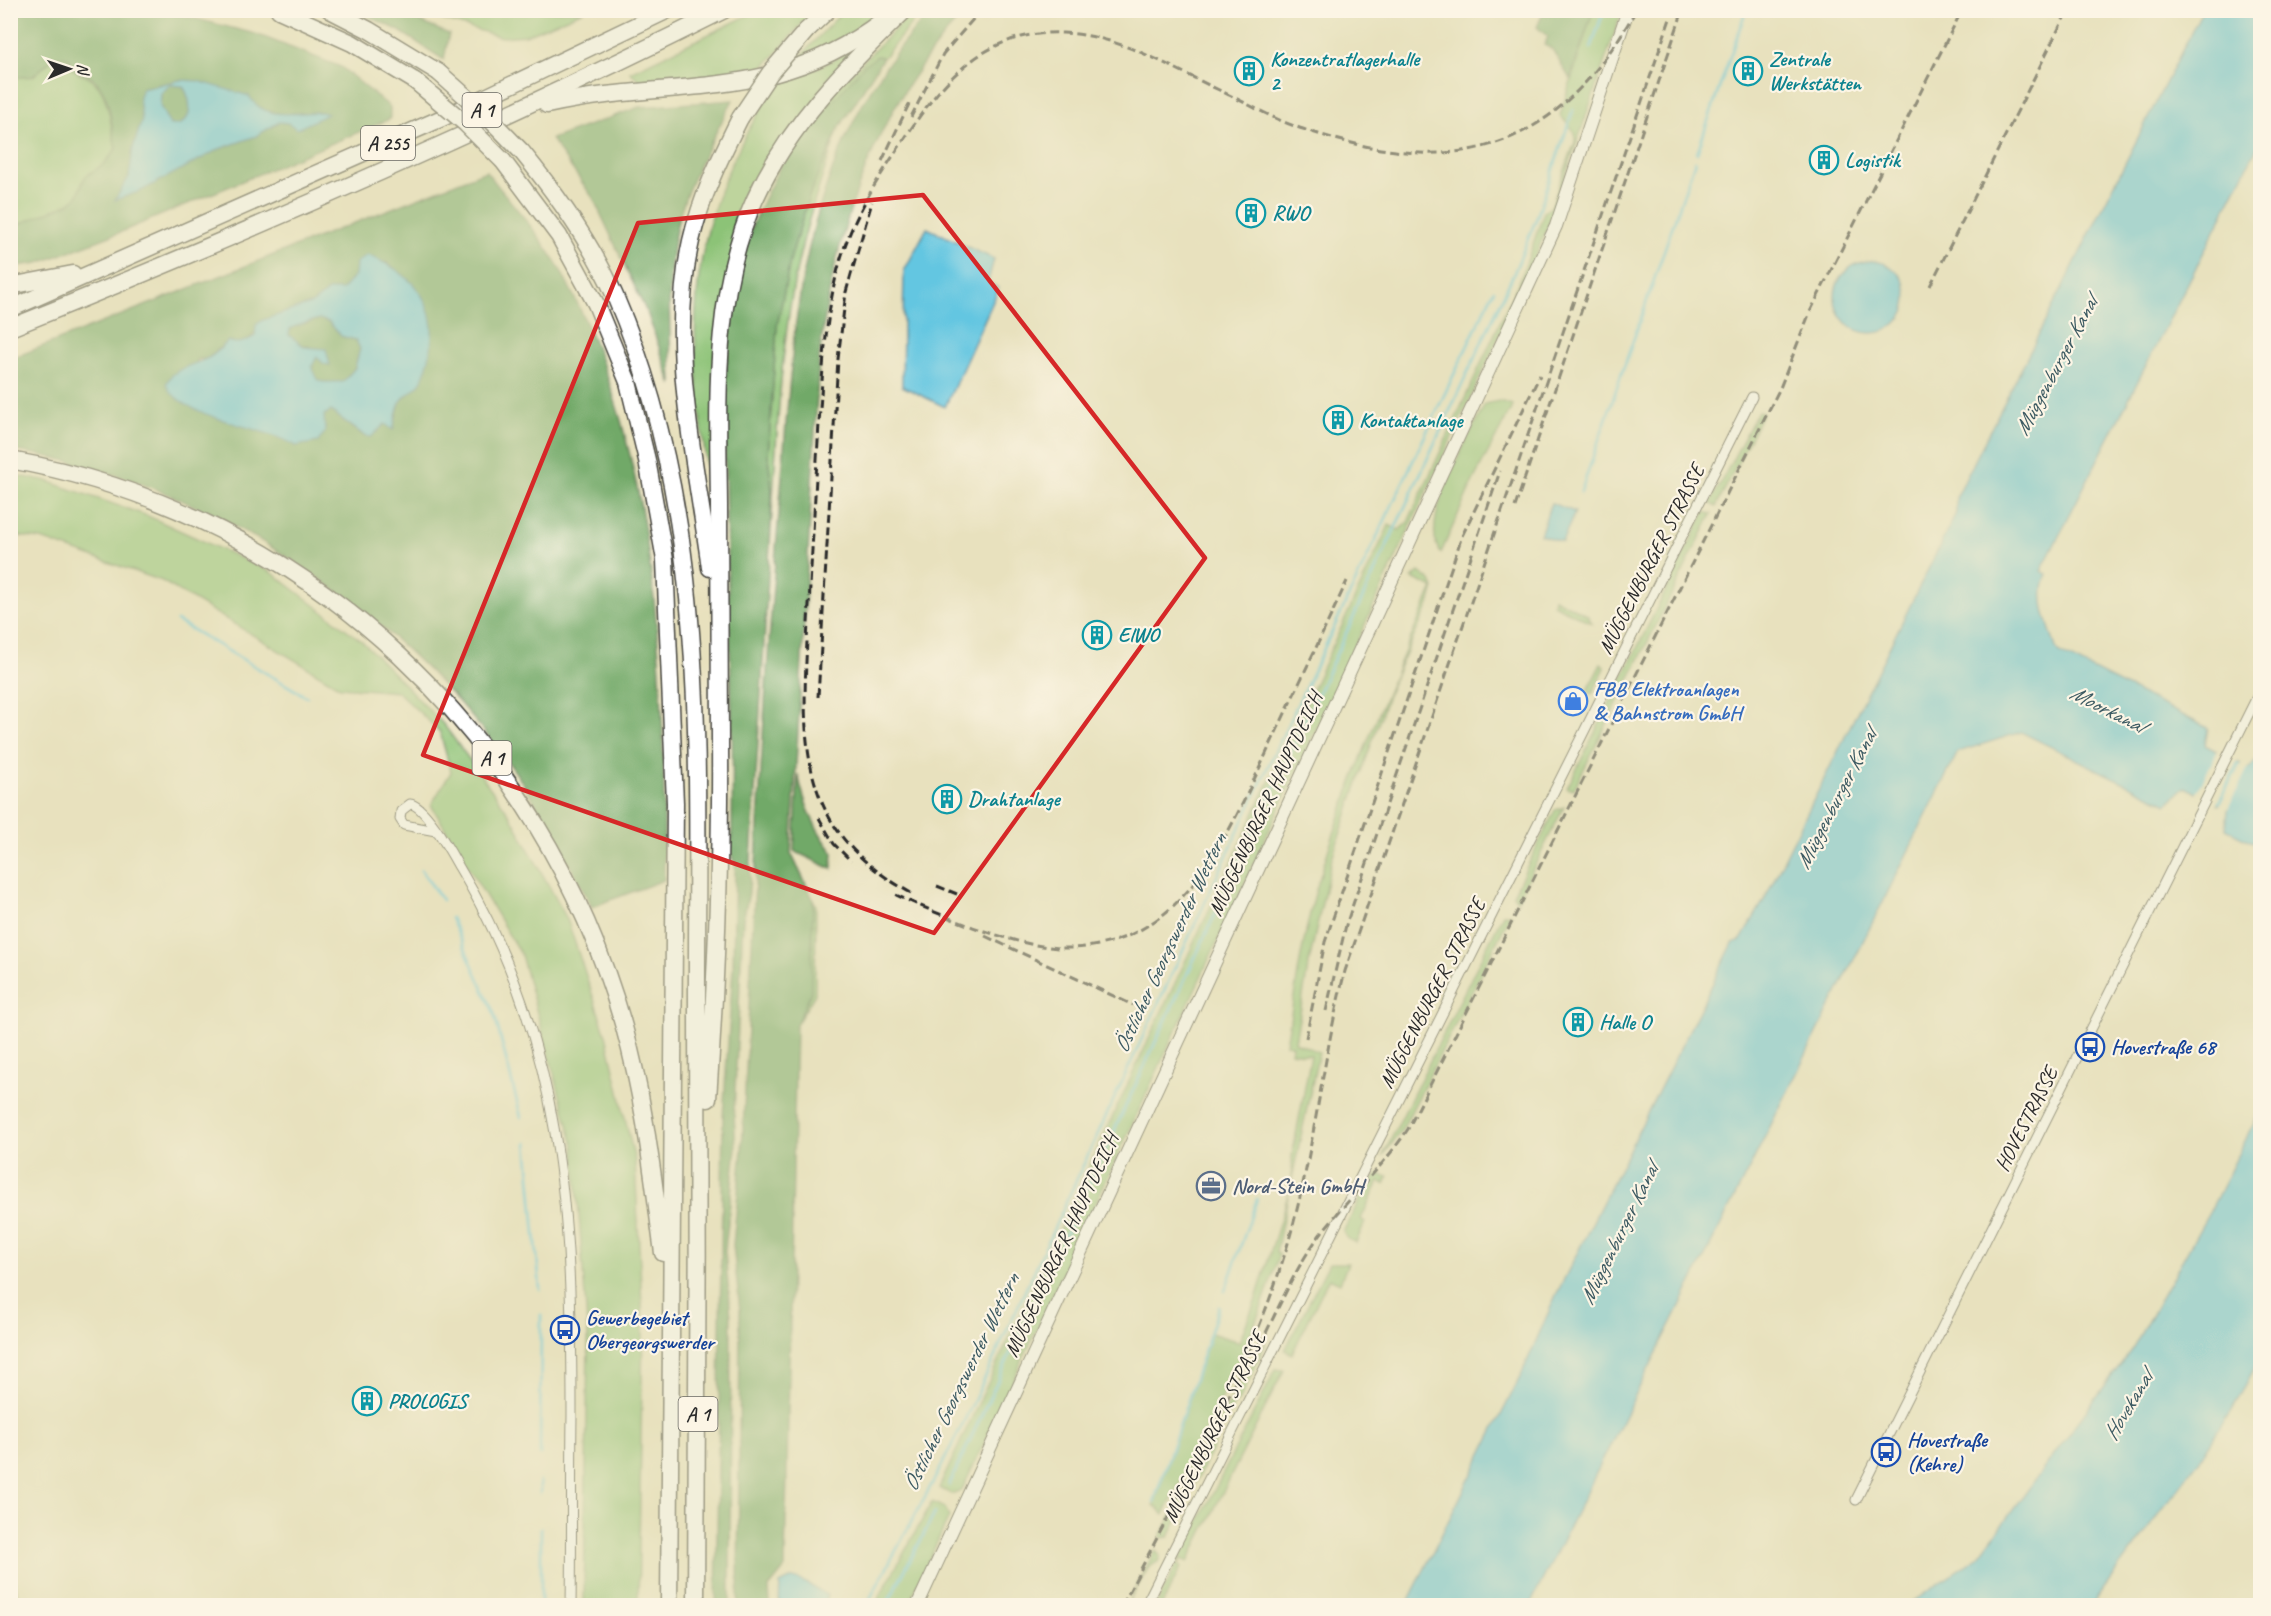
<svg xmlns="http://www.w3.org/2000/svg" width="2271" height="1616" font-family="Caveat,sans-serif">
<rect width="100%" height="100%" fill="#fcf5e5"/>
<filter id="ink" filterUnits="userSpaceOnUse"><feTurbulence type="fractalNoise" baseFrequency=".0167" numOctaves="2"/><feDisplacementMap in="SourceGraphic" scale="12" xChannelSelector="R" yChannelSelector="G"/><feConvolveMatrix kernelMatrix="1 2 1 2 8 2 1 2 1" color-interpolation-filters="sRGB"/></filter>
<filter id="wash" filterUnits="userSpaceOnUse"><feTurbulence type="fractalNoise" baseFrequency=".008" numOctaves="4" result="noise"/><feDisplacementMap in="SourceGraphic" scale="24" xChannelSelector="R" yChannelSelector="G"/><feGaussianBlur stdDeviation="1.35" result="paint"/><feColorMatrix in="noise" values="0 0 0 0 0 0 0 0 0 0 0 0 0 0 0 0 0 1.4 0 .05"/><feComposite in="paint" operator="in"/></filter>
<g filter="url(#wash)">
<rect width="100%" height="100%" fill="#e8e1be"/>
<g fill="#8cc377" stroke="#5c7751" stroke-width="1.5">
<path d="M413,11H584L526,35L501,37Z"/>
<path d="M757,11H813L759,73L643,83L630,72Z"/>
<path d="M843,11H888L874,21L792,65Z"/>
<path d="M913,11H922L883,58L880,56L811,126L802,132L830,95Z"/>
<path d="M1593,11H1622L1550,221L1529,272L962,1490L951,1494L939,1488L1389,525L1399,530L1408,522L1524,270L1544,212L1551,207L1575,142V133L1560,115Z"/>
<path d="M863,42L827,80L736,238L714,519C695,380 674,272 742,142C749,129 771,89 782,81C789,75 803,74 811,70C830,63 846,53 863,42Z"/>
<path d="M55,57H67L79,74C111,81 109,123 116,149L104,164L85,177L77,197L70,203L11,228L10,78L33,76Z"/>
<path d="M838,130C820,182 802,235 793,289C778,373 776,459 770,544L772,491L768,455L777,326L791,256L810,194Z"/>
<path d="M1499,401L1513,405L1473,481L1441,553C1416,524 1471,434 1485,404Z"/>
<path d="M1758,411L1763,412L1716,507L1710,503Z"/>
<path d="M11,475L44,480L148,516L271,572L363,642L444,725L510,815L567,919L606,1035L635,1161L643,1327L638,1605H584L588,1339L574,1146L521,955L431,805L451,772L440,732L398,692L340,687L162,581L41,539L11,535Z"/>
<path d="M1705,512L1712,514L1574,789H1568L1567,788Z"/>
<path d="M1419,572L1431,581L1434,588L1429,605L1393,681L1332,858L1308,967L1295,1042L1319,1052L1276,1253L1279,1254C1252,1347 1206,1430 1164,1515L1154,1505L1211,1333L1239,1342L1256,1299L1292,1182V1156L1311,1055L1291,1052L1292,1045L1286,1044C1295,991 1303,934 1318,883C1349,781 1389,685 1433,588L1412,578Z"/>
<path d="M1554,598L1587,615L1592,623L1553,604Z"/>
<path d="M1601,664L1605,668L1592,694L1587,691Z"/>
<path d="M1564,807L1517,901L1513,895L1555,810Z"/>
<path d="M813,899L816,906L815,994L796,1025L811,992Z"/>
<path d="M1503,914H1511L1402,1130L1382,1157Z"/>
<path d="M1378,1174L1388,1177L1385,1184L1379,1182L1361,1219L1365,1222L1356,1243L1348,1239L1343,1232L1365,1189Z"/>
<path d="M1329,1263H1348L1340,1283L1329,1278L1292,1354L1285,1350Z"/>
<path d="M1265,1342L1266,1344L1241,1398L1233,1406L1169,1537L1160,1538L1218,1423Z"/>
<path d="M1276,1369L1284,1370L1188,1562L1181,1559L1178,1565L1181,1567L1162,1605H1156Z"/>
<path d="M932,1502L945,1508L949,1517L908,1605H875Z"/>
<path d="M1155,1550L1160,1556L1158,1562L1150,1565L1127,1605Z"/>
<path d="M11,1563L19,1605H11Z"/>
</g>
<g fill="#71a968" stroke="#4e6a4a" stroke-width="1.5" fill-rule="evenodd">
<path d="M34,10L165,11L256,34L341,67L390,107V119L121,232L39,263L11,267L10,228L70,203L77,197L85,177L104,164L116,149C111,128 112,92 92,78C85,73 77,73 71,68V61L67,57H55L33,76L11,78V15ZM180,80L263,110L282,114L322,112L288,123L279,122L256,136L219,149L116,199L129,177L133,148L142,120L139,98L142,88Z"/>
<path d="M357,11H394L449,34L444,60L398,30Z"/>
<path d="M931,11H968C950,26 938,43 924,62C860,150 831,254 819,360L791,853L813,899L811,992L796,1025L785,1568L769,1588L770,1605H738L740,1311L733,1245L742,1149C753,933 761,716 780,501C789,394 792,283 828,181C851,117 885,59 931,11Z"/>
<path d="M1544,11H1593L1570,79L1552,49L1544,45L1548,37L1537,27Z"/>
<path d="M877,56L883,58L838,130L810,194L791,256L777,326L768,455L772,491L770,544L749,893L743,920L734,1114L736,1148L725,1251L731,1317L730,1605L716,1606L723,1116L733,967L735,864L731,855C735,755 730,655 727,555C724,450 719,342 747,240C754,217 766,195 777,173C785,157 795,136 811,126L864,65Z"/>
<path d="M170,85L183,86C193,101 194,127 170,125L160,106L161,93Z"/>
<path d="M733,100C713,139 689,179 678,221C665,274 670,331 672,385L648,315L593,198L551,139L639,107Z"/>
<path d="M486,171C512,204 542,236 562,273C661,454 665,679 664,880L592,907C565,857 540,805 506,759C389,604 205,479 11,450L10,359ZM386,262L416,288L420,383L400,402L393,430L385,424L364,436L331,411L324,415L325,432L296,446L284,438L220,419L180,400L198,359H207L228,341C246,348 255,335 263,320L313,303L329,290H342L355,275Z"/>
<path d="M319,319L329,322L341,336L356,340L360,349L355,368L343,382L323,384C315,378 311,371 313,362L317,357L330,365L317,349L299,344L289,335L290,329C299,324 309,323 319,319Z"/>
<path d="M798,774C804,804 814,829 833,852L832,869L794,851Z"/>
</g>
<g fill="#63c6e1" stroke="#477886" stroke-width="1.5" fill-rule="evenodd">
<path d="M2202,11H2260V142L2041,571L2047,574C2036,598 2048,623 2056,648L2060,653L2208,728L2205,745L2249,768L2260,756V846L2226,829L2228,809L2185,787L2167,804L2021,732L1958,752L1530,1605L1406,1606L1522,1373L1556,1295L1733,943L1741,940L1763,902L1956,513V498Z"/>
<path d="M180,80L198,81L249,96C265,122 296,112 322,112L328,114L297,129L288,123L279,122L256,136L219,149L141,191L115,200L129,177L133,148L142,120L139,98L142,89ZM170,85L183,86C193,101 194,127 170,125L160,106L161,93Z"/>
<path d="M927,228L994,259L988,282L999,288L945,407L902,386L904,271Z"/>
<path d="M367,255C427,278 446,320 422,380C417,390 404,394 400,403C396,411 395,422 393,430L385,424L371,437L365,436L331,411L324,415L325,432L318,442L296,446C267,427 179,418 166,384C173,367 198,364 210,357C217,353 222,347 228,341C238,345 246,342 255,336L256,325L263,320L313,303L329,290H342L355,275L356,263ZM319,319L329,322L341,336L356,340L360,349L355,368L343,382C325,380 317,389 312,366L317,357L324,364L330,365L326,349L305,347L289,335L290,329C299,324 309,322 319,319Z"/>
<circle cx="1871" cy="297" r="36"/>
<path d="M1551,503L1575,512L1562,542L1540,535Z"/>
<path d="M2260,1111V1357L2239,1398L2200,1459L2091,1605H1908L1979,1556L2132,1349L2210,1211Z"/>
<path d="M790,1579H798L828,1595L825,1600L834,1605H779L780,1584Z"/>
</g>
<g fill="#e8e1be">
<path d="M2218,750L2238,759L2216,805L2196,795Z"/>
<path d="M2242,762L2249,766L2227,810L2219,807Z"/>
</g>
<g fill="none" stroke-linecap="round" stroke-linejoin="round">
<g stroke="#63c6e1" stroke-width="3">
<path d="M1591,48L1604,10"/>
<path d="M1697,153L1746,10"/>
<path d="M1581,492L1695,161"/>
<path d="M177,621L307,697"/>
<path d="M421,870L442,900"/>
<path d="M451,918L494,1013L521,1117"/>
<path d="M527,1143L540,1289"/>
<path d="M1225,1291L1257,1199"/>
<path d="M540,1455L541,1315"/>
<path d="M540,1481V1493"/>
<path d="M949,1485L1514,273L1537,217L1573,110"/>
<path d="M1154,1502L1219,1307"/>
<path d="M541,1528V1606"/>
<path d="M866,1606L940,1469L975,1399L1265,773L1494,290"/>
<path d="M886,1606L935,1513"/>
</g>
</g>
</g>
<g filter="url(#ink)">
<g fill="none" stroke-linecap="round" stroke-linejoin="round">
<g stroke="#474641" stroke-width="11">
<g id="minor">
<path d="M436,831L404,825L400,819L401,811L410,804C425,805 451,853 459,867C564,1041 572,1218 572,1415C571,1478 572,1542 571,1606"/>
<path d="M1856,1500L2260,691"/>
<path d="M1145,1606L1752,397"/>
</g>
</g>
<g stroke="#474641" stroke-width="14">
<path id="tertiary" d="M917,1606L1556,226L1628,10"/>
</g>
<g stroke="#474641" stroke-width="19">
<g id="motorway">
<path d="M279,10L352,43L415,81"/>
<path d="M330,10L369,30L438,72"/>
<path d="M806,31L828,10"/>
<path d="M547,105C671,77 773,105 883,20"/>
<path d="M522,152C558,196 592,244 615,296C712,519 696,769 697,1006C698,1206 698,1406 696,1606"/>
<path d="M503,161L559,236L596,304L628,382L647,460L665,560L675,803L669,1606"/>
<path d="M10,286L73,274"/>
<path d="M10,309L440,119L668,10"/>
<path d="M10,328C252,231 491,127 724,10"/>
<path d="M10,460C310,513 542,738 624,1027C645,1101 653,1178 663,1253"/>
<path d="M710,568C696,462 667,348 691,241C701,197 720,158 740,118"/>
<path d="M708,1099C716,981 721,861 720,742C719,663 719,584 719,505C718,403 712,294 755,199C789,124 847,66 905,10"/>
</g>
</g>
<use href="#minor" stroke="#fff" stroke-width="9"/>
<use href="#tertiary" stroke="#fff" stroke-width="12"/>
<use href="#motorway" stroke="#fff" stroke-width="16"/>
<g stroke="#2b2b2b" stroke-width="3" stroke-dasharray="9 4.5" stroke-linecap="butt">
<path d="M911,117L943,54L981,10"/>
<path d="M882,161L909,104"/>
<path d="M1930,286L2068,10"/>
<path d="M1515,507L1683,10"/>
<path d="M818,697L838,359L846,292L872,202"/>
<path d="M819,818L834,844L851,861"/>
<path d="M937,886L957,894"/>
<path d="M911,893C803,833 801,755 807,641C811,568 815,496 819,423C823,370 825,316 839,265C852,216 881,174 909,132C946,75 990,30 1063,33C1119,35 1170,67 1219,90C1247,103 1274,120 1303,129C1455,180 1555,155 1636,10"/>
<path d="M896,895C940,915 1012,946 1060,948C1184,952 1228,834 1272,741C1297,688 1322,635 1347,581"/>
<path d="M985,936L1133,1005"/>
<path d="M1326,1011L1346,925L1500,471"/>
<path d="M1306,1038L1325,942L1462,536L1540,375"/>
<path d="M1260,1345C1279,1307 1296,1266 1322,1232C1350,1197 1383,1167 1408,1129L1780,388L1810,312L1962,10"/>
<path d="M1122,1606C1184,1483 1256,1362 1292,1229C1315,1144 1323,1056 1345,971L1673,10"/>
</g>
<g stroke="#474641" stroke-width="19" stroke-linecap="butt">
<g id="motorway-bridge">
<path d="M438,72L482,111L522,152"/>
<path d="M415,81L466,124L503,161"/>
<path d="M740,118L770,73L806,31"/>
</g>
</g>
<use href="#motorway-bridge" stroke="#fff" stroke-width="16"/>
</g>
</g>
<path d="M0 0H2271V1616H0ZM923,195L1205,558L934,933L423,755L638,223Z" fill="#e8e1be" fill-opacity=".55" fill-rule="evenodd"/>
<path fill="none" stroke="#d62828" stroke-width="4.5" stroke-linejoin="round" d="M923,195L1205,558L934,933L423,755L638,223Z"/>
<defs>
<g id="building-ring" transform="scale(1.5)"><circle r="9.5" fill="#fcf5e5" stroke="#0f9aa8" stroke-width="1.5"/><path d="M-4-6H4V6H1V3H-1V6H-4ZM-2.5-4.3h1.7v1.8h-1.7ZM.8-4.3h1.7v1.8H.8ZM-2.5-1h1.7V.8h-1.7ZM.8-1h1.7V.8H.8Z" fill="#0f9aa8"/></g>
<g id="shop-ring" transform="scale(1.5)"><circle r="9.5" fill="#fcf5e5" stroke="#3f7fe0" stroke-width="1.5"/><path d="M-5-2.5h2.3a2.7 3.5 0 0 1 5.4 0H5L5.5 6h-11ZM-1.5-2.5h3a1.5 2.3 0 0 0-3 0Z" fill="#3f7fe0"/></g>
<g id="bus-ring" transform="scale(1.5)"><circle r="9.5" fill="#fcf5e5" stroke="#1a4fb4" stroke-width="1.5"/><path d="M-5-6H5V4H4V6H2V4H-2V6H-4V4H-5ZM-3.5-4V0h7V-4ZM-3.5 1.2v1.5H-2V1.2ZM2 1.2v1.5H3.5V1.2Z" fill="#1a4fb4"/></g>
<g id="office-ring" transform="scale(1.5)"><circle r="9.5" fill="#fcf5e5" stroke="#5c6f8a" stroke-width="1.5"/><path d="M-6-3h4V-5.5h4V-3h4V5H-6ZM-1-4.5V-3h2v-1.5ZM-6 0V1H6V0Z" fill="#5c6f8a"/></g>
</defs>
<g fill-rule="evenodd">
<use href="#building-ring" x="1249" y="71"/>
<use href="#building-ring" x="1748" y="71"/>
<use href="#building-ring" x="1824" y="160"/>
<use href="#building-ring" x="1251" y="213"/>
<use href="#building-ring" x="1338" y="420"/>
<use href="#building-ring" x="1097" y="635"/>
<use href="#shop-ring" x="1573" y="701"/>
<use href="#building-ring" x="947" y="799"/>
<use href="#building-ring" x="1578" y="1022"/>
<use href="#bus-ring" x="2090" y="1047"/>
<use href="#office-ring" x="1211" y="1186"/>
<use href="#bus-ring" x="565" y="1330"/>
<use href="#building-ring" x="367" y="1401"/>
<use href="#bus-ring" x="1886" y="1452"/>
</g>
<g text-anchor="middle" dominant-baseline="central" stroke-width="4.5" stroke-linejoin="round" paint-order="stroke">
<g fill="#fcf5e5" stroke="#6a6863" stroke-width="1.5">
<rect x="462.5" y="93" width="39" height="34" rx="4.5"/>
<rect x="361" y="126" width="54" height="34" rx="4.5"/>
<rect x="472.5" y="741" width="39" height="34" rx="4.5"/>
<rect x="678.5" y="1397" width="39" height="34" rx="4.5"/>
</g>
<g font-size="20" font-weight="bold" fill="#2b2b2b">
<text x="482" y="110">A 1</text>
<text x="388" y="143">A 255</text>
<text x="492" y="758">A 1</text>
<text x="698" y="1414">A 1</text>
</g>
<g font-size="21" font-weight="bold" fill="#0d838f" stroke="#fcf5e5" text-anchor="start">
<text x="1270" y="59">Konzentratlagerhalle<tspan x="1270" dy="24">2</tspan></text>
<text x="1769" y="59">Zentrale<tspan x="1769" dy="24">Werkstätten</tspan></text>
<text x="1845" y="160">Logistik</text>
<text x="1272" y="213">RWO</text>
<text x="1359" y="420">Kontaktanlage</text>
<text x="1118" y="635">ElWO</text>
<text x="968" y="799">Drahtanlage</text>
<text x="1599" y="1022">Halle O</text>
<text x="388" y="1401">PROLOGIS</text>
</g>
<g font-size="21" fill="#2b2b2b" stroke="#fcf5e5">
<text transform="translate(1651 559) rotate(-63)">MÜGGENBURGER STRASSE</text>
<text transform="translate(1265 804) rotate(-65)">MÜGGENBURGER HAUPTDEICH</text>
<text transform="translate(1432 993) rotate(-63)">MÜGGENBURGER STRASSE</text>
<text transform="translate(2026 1119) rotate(-63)">HOVESTRASSE</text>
<text transform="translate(1061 1245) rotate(-65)">MÜGGENBURGER HAUPTDEICH</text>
<text transform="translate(1214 1427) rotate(-64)">MÜGGENBURGER STRASSE</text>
</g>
<g font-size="21" font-weight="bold" fill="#366cbe" stroke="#fcf5e5" text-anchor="start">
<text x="1594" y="689">FBB Elektroanlagen<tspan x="1594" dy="24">&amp; Bahnstrom GmbH</tspan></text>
</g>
<g font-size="21" font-weight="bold" fill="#164399" stroke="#fcf5e5" text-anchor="start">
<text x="2111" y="1047">Hovestraße 68</text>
<text x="586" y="1318">Gewerbegebiet<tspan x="586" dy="24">Obergeorgswerder</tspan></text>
<text x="1907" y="1440">Hovestraße<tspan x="1907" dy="24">(Kehre)</tspan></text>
</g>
<g font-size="21" font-weight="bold" fill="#4e5e75" stroke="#fcf5e5" text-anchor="start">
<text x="1232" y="1186">Nord-Stein GmbH</text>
</g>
<g font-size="22" font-style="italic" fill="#3c5a62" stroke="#fcf5e5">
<text transform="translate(2056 366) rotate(-62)">Müggenburger Kanal</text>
<text transform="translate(2107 709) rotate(27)">Moorkanal</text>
<text transform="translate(1836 799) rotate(-63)">Müggenburger Kanal</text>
<text transform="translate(1170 943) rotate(-65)">Östlicher Georgswerder Wettern</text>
<text transform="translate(1619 1234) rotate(-64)">Müggenburger Kanal</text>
<text transform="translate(961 1382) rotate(-64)">Östlicher Georgswerder Wettern</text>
<text transform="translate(2128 1406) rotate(-59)">Hovekanal</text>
</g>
</g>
<rect width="2271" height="1616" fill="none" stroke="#fcf5e5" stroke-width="36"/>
<g transform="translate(69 69) rotate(88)" stroke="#fcf5e5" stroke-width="4.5" paint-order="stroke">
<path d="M0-4.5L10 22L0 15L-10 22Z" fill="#2b2b2b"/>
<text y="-9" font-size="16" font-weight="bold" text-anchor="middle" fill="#2b2b2b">N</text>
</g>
</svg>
